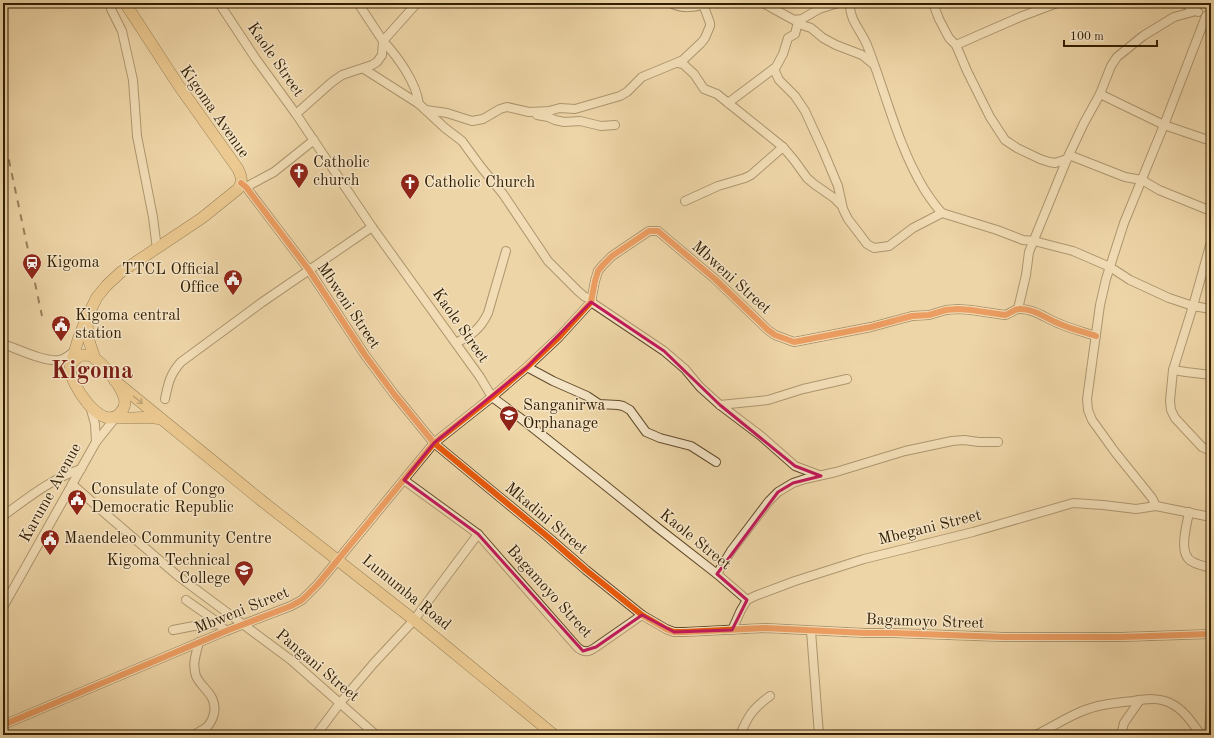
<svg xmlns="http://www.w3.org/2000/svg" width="1214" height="738" font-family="'Old Standard TT',serif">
<rect width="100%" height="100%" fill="#eed6a7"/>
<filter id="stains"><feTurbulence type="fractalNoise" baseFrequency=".005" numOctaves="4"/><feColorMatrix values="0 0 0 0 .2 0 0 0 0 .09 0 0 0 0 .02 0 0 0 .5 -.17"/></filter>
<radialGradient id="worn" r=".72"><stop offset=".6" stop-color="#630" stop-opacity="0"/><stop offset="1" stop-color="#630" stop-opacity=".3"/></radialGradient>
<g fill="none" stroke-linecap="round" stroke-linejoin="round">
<g stroke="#614b2a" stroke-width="10">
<g id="minor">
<path d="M112,3L111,9L122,31L133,80L137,136L153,217L157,249"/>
<path d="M219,3L256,59L296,114L372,227L480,377L492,397L523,420L596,478L658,528L717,574L747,600"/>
<path d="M417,3L383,41C398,57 416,82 419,104"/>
<path d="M671,3C680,9 696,8 706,3"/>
<path d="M763,3L794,20L802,19L819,9L838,3"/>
<path d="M850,3C849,20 861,30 867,45C886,93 897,144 924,189C930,198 935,206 942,213L997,230L1023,240L1034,241L1073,251L1110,267L1130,280L1169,298L1193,306L1211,309"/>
<path d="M933,3L939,19L949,38L956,45L967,71L990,117L1005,140L1017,148L1040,159L1049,162L1055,163L1067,159"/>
<path d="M1184,3L1198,12"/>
<path d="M1206,16L1164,125L1124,223L1106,279L1100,305L1087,399L1088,410L1092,420L1115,452L1152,498L1156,506L1211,517"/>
<path d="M795,20L802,25L811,28L823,38L836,45L862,55L873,64"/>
<path d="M956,45L1020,17L1057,3"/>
<path d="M678,63L683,64L694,74L704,89L717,94L783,147L794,160L807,178L814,184L834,198L842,206"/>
<path d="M364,69L419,104L445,128L462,141L481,167L503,194L548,261L578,291L585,297L592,299"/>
<path d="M774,69L779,80L795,96L805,111L822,148L838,186L843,209L848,219L867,244L874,248L889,246L913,228L942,213"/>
<path d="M1100,94L1164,125L1211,141"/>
<path d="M728,103L776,67L783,54L788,38L795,34L798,22"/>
<path d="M426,110L447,113L472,121L483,119L500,109L507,107L529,112L549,111L560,108L575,109L620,96L627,92L642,77L683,60L701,43L705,38L710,26V23L703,4"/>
<path d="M296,114L332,82L342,75L372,65L377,62L382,55L383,41L358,3"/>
<path d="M537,115L548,117L555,120L564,122L580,121L601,126L615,125"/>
<path d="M1069,155L1125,177L1142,180L1159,190L1211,211"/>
<path d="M241,183L246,187L309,270L365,355L394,394L434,443L548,537L586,570L642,615L666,629L674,632H685L766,628L865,633H894L1003,637H1121L1211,634"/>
<path d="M246,187L274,172L314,140"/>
<path d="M685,201L718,186L745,178L751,175L783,147"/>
<path d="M1211,242L1193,306L1173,370L1170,401L1171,410L1175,418L1202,447L1211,451"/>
<path d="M591,302L664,351L685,369L700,387L720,405L761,436L795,466L819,475"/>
<path d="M1018,309L1026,275L1029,252L1067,159L1084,123L1100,94L1111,66L1117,57L1143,36L1174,17L1196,11"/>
<path d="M456,343C471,335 480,330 488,313L506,251"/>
<path d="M3,344C18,349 44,362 59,360C65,359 70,355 75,350"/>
<path d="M527,367L553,381L587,396L599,404L618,405L623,406L630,410L646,432L660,438L691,446L716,462"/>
<path d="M1173,370L1186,372L1211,375"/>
<path d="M165,399C168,384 170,374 181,362L261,303L372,227"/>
<path d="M720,405L768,400L803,389L847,379"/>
<path d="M90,406L95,424L96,442"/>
<path d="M404,480L478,534L578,648C585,653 589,652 596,647L642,615"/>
<path d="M72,484L108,516L178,576L225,611L291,660L376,735"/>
<path d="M1189,512C1187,525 1177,555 1193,562C1198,565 1205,566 1211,568"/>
<path d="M3,516C29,497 51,479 81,469"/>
<path d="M717,574L731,551L769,501L778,492L793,483L805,479L836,472L905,451L952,441L964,440L979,442H998"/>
<path d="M186,600L213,619L226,631"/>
<path d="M3,607L96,442L116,417"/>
<path d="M173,630L194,626L219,624"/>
<path d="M732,630L741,610L747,600L755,596L795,581L864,559L973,532L1073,503L1103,505L1136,509L1156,506"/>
<path d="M811,631L819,735"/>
<path d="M3,725L226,631L291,606L302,600L318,584L434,443L492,397L527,367L559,337L591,302L595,281L598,271L603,265L612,256L649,231H658L715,279L768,330L775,335L794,342L871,327L912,316L929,315L946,310L958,309L971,310L1005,315C1010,314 1014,309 1019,309C1033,308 1047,319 1060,324C1071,329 1084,332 1096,336"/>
<path d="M194,735C198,732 203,730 207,727C214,719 217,708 212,698C208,690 200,685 196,676C192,664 196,654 199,642"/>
<path d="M316,735L340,703L374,663L414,620L478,534"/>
<path d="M740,735C748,716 753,708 770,696"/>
<path d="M1036,735C1058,724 1079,709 1103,705C1113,703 1123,702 1133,701C1146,699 1160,697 1172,704C1184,710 1193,724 1201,735"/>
<path d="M1121,735L1124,723L1140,700"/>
<path d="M1209,735L1211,702"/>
</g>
</g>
<g stroke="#321d00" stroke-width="12">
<g id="major">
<path d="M87,321L88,338L95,359"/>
<path d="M82,355C85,355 88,355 91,356C103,362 124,389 125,402C125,406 123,410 120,413C102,434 69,382 70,368C71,362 76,358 82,355Z"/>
<path d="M71,364L78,340L86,319L97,297L107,285L121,272L202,218L238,189C243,181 242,178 238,169L179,86L125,3"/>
<path d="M115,381L262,501L414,620L554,735"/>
<path d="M116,417C131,420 144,415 160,419"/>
</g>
</g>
<use href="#minor" stroke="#f4e4c6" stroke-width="8"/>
<use href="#major" stroke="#e7bb74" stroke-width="11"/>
<path stroke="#321d00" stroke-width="2" stroke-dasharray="7 7" stroke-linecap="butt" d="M3,132L42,316"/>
<g stroke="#f4e4c6" stroke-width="8">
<g id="cycleway">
<path d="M241,183L246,187L309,270L365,355L394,394L434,443L548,537L586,570L642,615L666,629L674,632H685L766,628L865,633H894L1003,637H1121L1211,634"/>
<path d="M3,725L226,631L291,606L302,600L318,584L434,443L492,397L527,367L559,337L591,302L595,281L598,271L603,265L612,256L649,231H658L715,279L768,330L775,335L794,342L871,327L912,316L929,315L946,310L958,309L971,310L1005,315C1010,314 1014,309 1019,309C1033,308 1047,319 1060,324C1071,329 1084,332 1096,336"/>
</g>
</g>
<use href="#cycleway" stroke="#e8590c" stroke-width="6"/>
</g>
<defs><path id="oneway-shaft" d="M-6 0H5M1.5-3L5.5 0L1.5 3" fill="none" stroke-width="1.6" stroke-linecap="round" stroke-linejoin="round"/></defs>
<use stroke="#8c6c3a" href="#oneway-shaft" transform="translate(138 400) rotate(40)"/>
<path d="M0 0H1214V738H0ZM591,302L664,351L720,405L795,466L821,476L793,483L778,492L717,574L747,600L732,630L674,632L642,615L596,647L583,651L478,534L404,480L434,443L527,367Z" fill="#eed6a7" fill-opacity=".55" fill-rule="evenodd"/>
<path fill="none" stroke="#c2185b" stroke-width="3" stroke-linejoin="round" d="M591,302L664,351L720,405L795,466L821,476L793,483L778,492L717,574L747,600L732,630L674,632L642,615L596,647L583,651L478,534L404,480L434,443L527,367Z"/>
<defs>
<g id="church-pin" transform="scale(1)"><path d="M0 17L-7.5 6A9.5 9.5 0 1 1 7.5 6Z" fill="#8f2418" stroke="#f4e4c6"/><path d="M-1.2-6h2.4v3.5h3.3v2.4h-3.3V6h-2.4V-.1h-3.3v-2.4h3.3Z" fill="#fff"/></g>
<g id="station-pin" transform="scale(1)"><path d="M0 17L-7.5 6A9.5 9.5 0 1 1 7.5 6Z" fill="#8f2418" stroke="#f4e4c6"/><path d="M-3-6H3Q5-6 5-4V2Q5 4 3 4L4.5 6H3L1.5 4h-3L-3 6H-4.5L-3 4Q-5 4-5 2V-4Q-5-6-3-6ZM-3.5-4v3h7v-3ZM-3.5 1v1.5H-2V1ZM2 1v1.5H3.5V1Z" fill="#fff"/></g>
<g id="civic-pin" transform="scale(1)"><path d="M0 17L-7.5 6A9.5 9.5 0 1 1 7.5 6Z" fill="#8f2418" stroke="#f4e4c6"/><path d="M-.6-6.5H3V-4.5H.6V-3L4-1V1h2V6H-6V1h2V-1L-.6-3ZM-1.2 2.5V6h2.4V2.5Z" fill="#fff"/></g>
<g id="school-pin" transform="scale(1)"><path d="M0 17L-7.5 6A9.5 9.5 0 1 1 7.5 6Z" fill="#8f2418" stroke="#f4e4c6"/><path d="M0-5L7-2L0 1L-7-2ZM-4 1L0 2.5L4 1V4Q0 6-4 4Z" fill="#fff"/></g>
<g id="university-pin" transform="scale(1)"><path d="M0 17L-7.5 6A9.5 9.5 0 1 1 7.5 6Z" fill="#8f2418" stroke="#f4e4c6"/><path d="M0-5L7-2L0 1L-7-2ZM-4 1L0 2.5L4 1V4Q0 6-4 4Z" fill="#fff"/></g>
</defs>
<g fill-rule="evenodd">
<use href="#church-pin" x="299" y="172"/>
<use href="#church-pin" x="410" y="183"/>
<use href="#station-pin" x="32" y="263"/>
<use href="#civic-pin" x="233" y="279"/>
<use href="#civic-pin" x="61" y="325"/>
<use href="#school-pin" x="509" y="415"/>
<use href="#civic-pin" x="77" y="499"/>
<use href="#civic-pin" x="50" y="539"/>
<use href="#university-pin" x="244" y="570"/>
</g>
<g text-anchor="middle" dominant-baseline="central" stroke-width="3" stroke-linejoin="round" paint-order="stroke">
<g font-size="16" fill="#321d00" stroke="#f4e4c6">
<text transform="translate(275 60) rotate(55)">Kaole Street</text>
<text transform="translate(214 112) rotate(55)">Kigoma Avenue</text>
<text transform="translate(731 278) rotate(42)">Mbweni Street</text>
<text transform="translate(348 306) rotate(56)">Mbweni Street</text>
<text transform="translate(460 326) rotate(55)">Kaole Street</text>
<text transform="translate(51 493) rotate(-61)">Karume Avenue</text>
<text transform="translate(546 519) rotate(40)">Mkadini Street</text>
<text transform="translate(930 528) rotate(-14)">Mbegani Street</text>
<text transform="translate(695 540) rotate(39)">Kaole Street</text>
<text transform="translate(549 592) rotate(48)">Bagamoyo Street</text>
<text transform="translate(406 593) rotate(39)">Lumumba Road</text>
<text transform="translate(242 611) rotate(-22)">Mbweni Street</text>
<text transform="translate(925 622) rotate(2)">Bagamoyo Street</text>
<text transform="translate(317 666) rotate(40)">Pangani Street</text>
</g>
<g font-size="16" fill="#321d00" stroke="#f4e4c6" text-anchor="start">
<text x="313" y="163">Catholic<tspan x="313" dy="18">church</tspan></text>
<text x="424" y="183">Catholic Church</text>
<text x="46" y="263">Kigoma</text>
<text x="219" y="270" text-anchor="end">TTCL Official<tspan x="219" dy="18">Office</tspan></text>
<text x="75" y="316">Kigoma central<tspan x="75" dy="18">station</tspan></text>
<text x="523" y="406">Sanganirwa<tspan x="523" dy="18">Orphanage</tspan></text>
<text x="91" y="490">Consulate of Congo<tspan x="91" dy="18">Democratic Republic</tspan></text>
<text x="64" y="539">Maendeleo Community Centre</text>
<text x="230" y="561" text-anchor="end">Kigoma Technical<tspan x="230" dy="18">College</tspan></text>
</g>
<g font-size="24" font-weight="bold" fill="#7a1f14" stroke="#f4e4c6">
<text x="92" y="372">Kigoma</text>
</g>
</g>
<rect width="1214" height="738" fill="none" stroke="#eed6a7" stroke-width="16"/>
<rect x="4" y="4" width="1206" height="730" fill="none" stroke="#321d00" stroke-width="2"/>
<rect x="8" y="8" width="1198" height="722" fill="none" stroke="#321d00"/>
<path d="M1064 40v6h93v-6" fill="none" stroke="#321d00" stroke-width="2"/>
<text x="1070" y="40" font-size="12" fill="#321d00" stroke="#f4e4c6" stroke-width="3" paint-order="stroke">100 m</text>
<rect width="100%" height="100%" filter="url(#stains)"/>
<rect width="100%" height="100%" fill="url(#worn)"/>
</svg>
